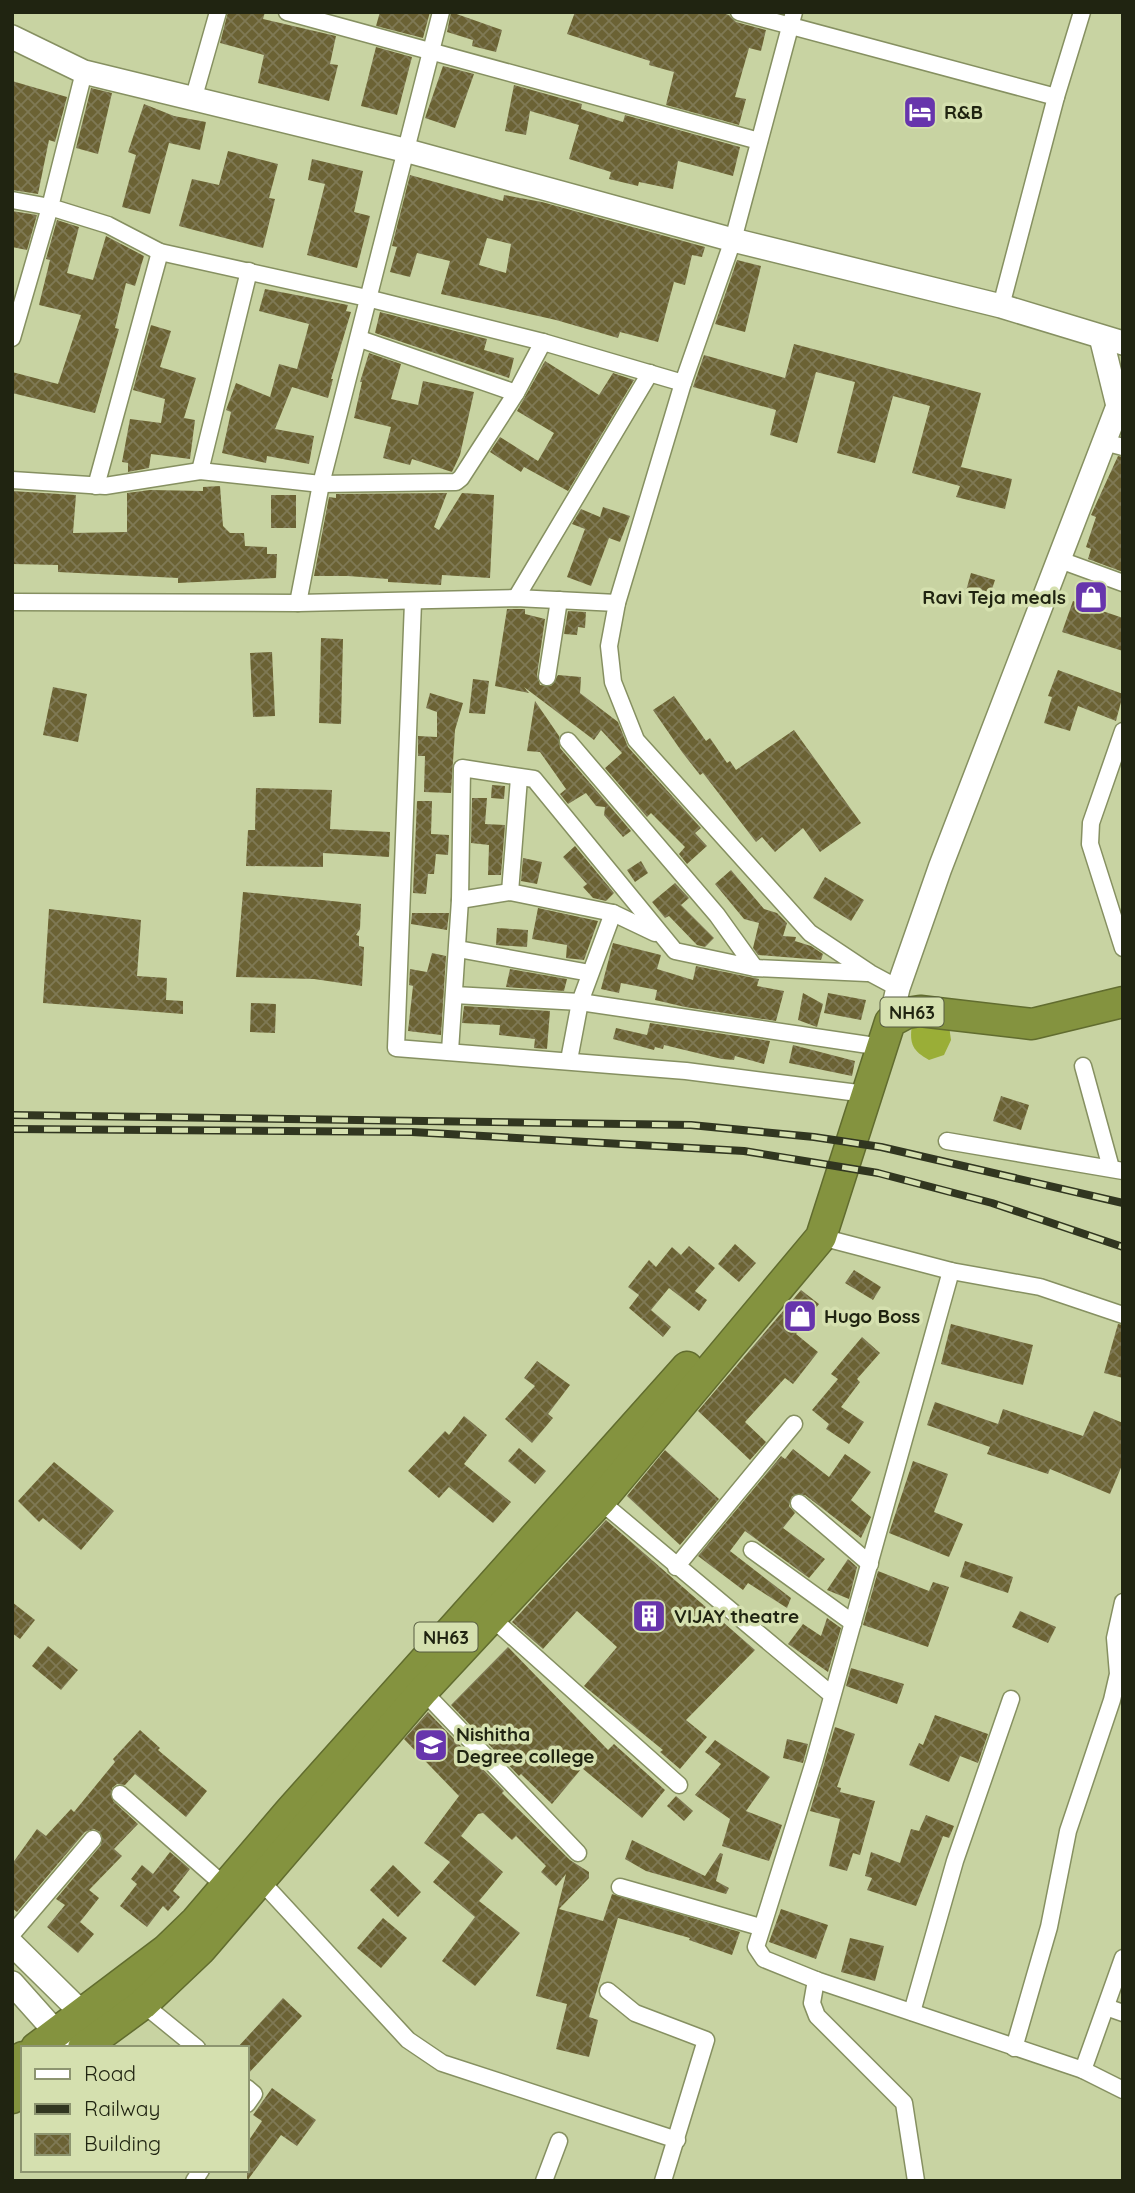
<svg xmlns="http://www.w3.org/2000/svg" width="1135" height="2193" font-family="Quicksand,sans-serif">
<defs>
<pattern id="building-cross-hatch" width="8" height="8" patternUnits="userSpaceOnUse" patternTransform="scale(1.75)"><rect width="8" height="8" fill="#6b6234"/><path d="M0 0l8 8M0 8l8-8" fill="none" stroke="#7f7955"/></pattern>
</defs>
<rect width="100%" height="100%" fill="#c8d3a2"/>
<path fill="#9aae37" d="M912,1025L949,1026L951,1040L944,1055L929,1060C913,1051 909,1044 912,1025Z"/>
<g fill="url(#building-cross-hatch)" fill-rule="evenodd">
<path d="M228,12H265L263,19L336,36L330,64L338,65L329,101L258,83L264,55L220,43Z"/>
<path d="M380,12H430L423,38L376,26Z"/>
<path d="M451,12L502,30L496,52L472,46L473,40L447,32Z"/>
<path d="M575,12H720L729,15L736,22L766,30L761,51L749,48L735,97L746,99L739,125L666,105L674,72L649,65L650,61L567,34Z"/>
<path d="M376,47L412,57L397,115L361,106Z"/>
<path d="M443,66L474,74L455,128L425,118Z"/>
<path d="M12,81L67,97L55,142L49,140L38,194L12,190Z"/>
<path d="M514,85L582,104L581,109L623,122L625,115L740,147L733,176L678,161L673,189L639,182L638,186L609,179L611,172L569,159L579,125L530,111L526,135L505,131Z"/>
<path d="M91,88L112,93L98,154L76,148Z"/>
<path d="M144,104L174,116L206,122L200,150L169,143L150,214L122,207L136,155L128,152Z"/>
<path d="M228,151L278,164L269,198L275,199L263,248L179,226L192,179L219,185Z"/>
<path d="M312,159L363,171L354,212L370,216L357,268L307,255L325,184L308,180Z"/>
<path d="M410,175L503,201L504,195L542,202L705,247L702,257L692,255L685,285L674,282L658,342L620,332L618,338L556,320L441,294L450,261L417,253L410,277L390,272L397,247L392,246ZM487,238L511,244L506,273L479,265Z"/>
<path d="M12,211L37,215L27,250L12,247Z"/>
<path d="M57,220L79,227L67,273L93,280L106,236L144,256L135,286L126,283L115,328L119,329L95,413L12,393V372L58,384L81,315L39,305L50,260L46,259Z"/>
<path d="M737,260L761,266L745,332L715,324Z"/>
<path d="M265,289L348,305L346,311L351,312L331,379H333L328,398L292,387L275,429L314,436L309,464L267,456L266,463L222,453L231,412L226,410L236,383L270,397L279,364L297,369L309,324L259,311Z"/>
<path d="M380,312L487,339L484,350L514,358L509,378L375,333Z"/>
<path d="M151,325L171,331L160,367L196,378L184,418L195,420L190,459L151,454L149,468L128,472V463L122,462L130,419L161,423L165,399L133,390Z"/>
<path d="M794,344L981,393L961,467L1012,479L1005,509L956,497L960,486L912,473L930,406L893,396L875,463L837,453L855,382L816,372L797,443L770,435L776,410L693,387L704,355L785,378Z"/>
<path d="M369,353L401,364L391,399L418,405L423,381L474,392L460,455L452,472L412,459L410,465L383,458L391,427L354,418L362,382H360Z"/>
<path d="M545,361L599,395L613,373L634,380L568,491L524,467L521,472L490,452L500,437L538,461L554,433L517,411Z"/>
<path d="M1118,456L1123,457V572L1088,559L1091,549L1086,547L1096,517L1091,515Z"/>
<path d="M220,486L223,526L230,533H244L245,546L267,547V554H277L276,578L178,583V578L58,572V565L12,564V491L76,495L73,533L127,532V493L150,490L203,491V487Z"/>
<path d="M447,493L434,527L439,530L462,493L494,495L490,578L442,575L441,585L388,582V579L348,576H314L329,497L336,498V494Z"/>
<rect x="271" y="495" width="25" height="33"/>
<path d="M603,507L630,516L620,542L609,538L591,586L567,577L585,529L572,524L581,509L600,517Z"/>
<path d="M971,573L995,580L989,598L966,591Z"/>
<path d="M1073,601L1123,618V651L1062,632Z"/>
<path d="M507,609H525V614L545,619L537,675L540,685L551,686L558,675L581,677L580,693L618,722L628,747L701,828L695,833L707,846L687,864L679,854L685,847L651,813L647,817L605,768L622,753L601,730L594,740L524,687L529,693L495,686Z"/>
<path d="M568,611L586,612L585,628L578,627L577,635L564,634Z"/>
<path d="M321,638L343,639L341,724L319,723Z"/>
<path d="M272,652L275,716L253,717L250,653Z"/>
<path d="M1058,670L1123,694L1116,721L1078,706L1070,731L1044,723L1052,697L1048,696Z"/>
<path d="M473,679L489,681L485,714L469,713Z"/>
<path d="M53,687L87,694L78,742L43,735Z"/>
<path d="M430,693L463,703L455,730L451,793L424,792L425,756H418V736L437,737V712L426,708Z"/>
<path d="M674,696L706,741L710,738L727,763L730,761L736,770L794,730L861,823L820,852L803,828L775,852L762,837L756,842L703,773L700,775L682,752L653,710Z"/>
<path d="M535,701L559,736L560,748L631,831L623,837L604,815L605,807L596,806L586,793L568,804L560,794L566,789L540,752L527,751Z"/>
<path d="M492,785L505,786L504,799L491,798Z"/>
<path d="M256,788L332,790L330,829L390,832L389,857L323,853V867L246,866L248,830H255Z"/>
<path d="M472,798H487L485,824L505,825L501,875H488L489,845L471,843Z"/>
<path d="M417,801H432L431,834L449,835L448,855L436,854L434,874H428L426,894L413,893Z"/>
<path d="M575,846L614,893L606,901L593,898L583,887L587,884L563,857Z"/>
<path d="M523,858L542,862L537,884L521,881Z"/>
<path d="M641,861L648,873L635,882L627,870Z"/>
<path d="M731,870L764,909L777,913L787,923L783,936L796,937L795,941L811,946L823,954L821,960L758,955L753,948L759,923L744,919L715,884Z"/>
<path d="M825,877L864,900L851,921L813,898Z"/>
<path d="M675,883L689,898L681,905L714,938L705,947L697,945L669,916L665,918L652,902Z"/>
<path d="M243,892L361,904L360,929L356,935L359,936V946L364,947L362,986L314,979L236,977Z"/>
<path d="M538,908L598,921L584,960L566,958L567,945L532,939Z"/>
<path d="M49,909L141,920L137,976L167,978L166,1000L183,1001V1014L43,1003Z"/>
<path d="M412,913H449L447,930L411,924Z"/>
<path d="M497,928L528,930L527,947L496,945Z"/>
<path d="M613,943L661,955L657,969L693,980L696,966L759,979L757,986L784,991L776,1021L685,1007L655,1000L657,990L621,983L619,993L601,989Z"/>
<path d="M432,953L446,956L441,1035L408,1031L413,986L409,985L410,969L427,972Z"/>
<path d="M510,969L567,979L564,991L506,987Z"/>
<path d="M803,993L823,1004L817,1027L798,1020Z"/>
<path d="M828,993L866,1000L861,1020L824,1013Z"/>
<path d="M251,1003L276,1004L275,1033L250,1032Z"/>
<path d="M464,1006L550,1011L547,1049L534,1048L535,1039L499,1035L500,1025L462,1023Z"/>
<path d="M650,1023L770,1041L764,1064L735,1056L734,1060L722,1059L664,1045L663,1049L655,1047L654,1050L613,1039L616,1028L647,1035Z"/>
<path d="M793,1045L855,1061L852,1076L789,1063Z"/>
<path d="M1001,1096L1029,1105L1021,1130L993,1121Z"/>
<path d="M735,1244L756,1263L739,1282L718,1264Z"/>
<path d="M689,1246L715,1268L695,1291L707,1300L699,1311L669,1288L651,1310L671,1327L663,1337L629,1308L639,1295L628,1287L649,1260L656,1267L672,1247L681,1255Z"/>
<path d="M854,1270L881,1287L873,1300L845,1283Z"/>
<path d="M801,1290L819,1304L796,1334L818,1352L793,1384L785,1378L745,1422L766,1442L750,1460L698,1411Z"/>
<path d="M951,1324L1033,1345L1023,1385L941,1364Z"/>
<path d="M1118,1324L1123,1325V1378L1104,1373Z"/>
<path d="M862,1337L880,1353L857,1379L860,1382L841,1407L864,1422L849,1444L826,1429L829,1424L812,1410L838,1379L831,1374Z"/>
<path d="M537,1361L570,1385L548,1414L553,1418L532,1443L505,1419L535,1386L524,1378Z"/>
<path d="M935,1402L998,1424L1003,1409L1083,1436L1094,1411L1123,1423V1463L1110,1494L1050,1469L1048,1474L987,1454L990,1447L927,1425Z"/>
<path d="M464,1416L487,1435L464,1464L511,1502L493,1523L449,1487L439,1498L408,1471L445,1431L449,1435Z"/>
<path d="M519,1448L546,1471L535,1484L508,1461Z"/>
<path d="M793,1449L829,1477L845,1454L871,1472L851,1500L871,1517L861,1538L805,1495L792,1496L789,1506L795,1513L783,1528L825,1559L809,1578L745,1531L730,1551L791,1598L787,1608L748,1583L743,1590L698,1556L781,1456L785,1459Z"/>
<path d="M665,1450L719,1499L680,1545L627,1496Z"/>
<path d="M913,1461L948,1474L934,1512L963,1524L949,1557L889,1533Z"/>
<path d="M54,1462L114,1511L81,1550L43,1518L39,1522L18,1501Z"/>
<path d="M606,1520L755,1650L686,1720L707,1737L680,1769L660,1752L663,1750L584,1686L617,1647L577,1611L543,1649L512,1622Z"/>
<path d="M848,1559L857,1567L849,1599L827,1590Z"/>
<path d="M965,1561L1013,1577L1008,1593L960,1577Z"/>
<path d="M878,1571L929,1591L933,1582L949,1587L928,1647L863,1625Z"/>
<path d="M12,1602L35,1620L20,1639L12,1633Z"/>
<path d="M1020,1611L1056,1627L1048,1643L1012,1627Z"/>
<path d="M827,1618L841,1628L828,1672L788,1644L803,1624L821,1636Z"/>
<path d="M48,1646L78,1670L61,1690L32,1666Z"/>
<path d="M508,1647L608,1750L614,1744L665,1790L642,1818L582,1768L552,1804L521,1774L519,1776L451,1705Z"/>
<path d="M851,1668L904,1684L897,1704L846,1686Z"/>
<path d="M428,1712L504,1791L502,1793L570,1860L589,1872V1878L559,1909L603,1921L612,1894L740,1932L732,1955L689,1940L690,1938L618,1918L589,2017L598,2020L589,2057L556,2049L567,2004L536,1996L566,1874L556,1886L541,1872L546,1866L516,1836L512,1840L483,1813L478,1814L461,1836L503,1872L479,1901L520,1933L475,1986L442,1961L475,1917L433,1882L450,1862L424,1843L459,1796L404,1739Z"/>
<path d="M935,1715L988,1734L978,1763L960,1756L949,1782L909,1765L919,1743L923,1745Z"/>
<path d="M835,1727L855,1734L837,1787L841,1788L840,1792L875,1801L860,1855L853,1853L847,1871L829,1866L840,1819L810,1811Z"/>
<path d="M140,1730L160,1748L158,1750L207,1791L186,1817L135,1774L125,1785L117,1784L112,1788L113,1801L138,1824L114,1849L122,1856L89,1890L99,1898L80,1922L94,1934L78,1953L47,1927L65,1905L56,1899L101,1845L100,1832L94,1829L85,1832L17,1912L12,1908V1864L37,1829L46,1836L71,1809L74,1812L115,1762L113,1759Z"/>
<path d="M787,1739L808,1744L803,1763L783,1758Z"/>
<path d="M715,1740L770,1777L746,1811L782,1825L769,1861L722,1846L730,1819L695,1795L721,1764L705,1752Z"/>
<path d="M676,1796L693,1811L684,1821L667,1806Z"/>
<path d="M926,1815L954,1826L949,1838L943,1836L916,1906L867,1890L872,1878L865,1876L871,1852L900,1863L911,1829L919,1831Z"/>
<path d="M632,1840L705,1876L720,1853L723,1854L716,1881L729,1888L726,1894L646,1871L625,1859Z"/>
<path d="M170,1852L190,1869L173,1891L180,1897L168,1911L163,1906L147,1927L120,1906L137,1884L131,1879L142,1865L153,1874Z"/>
<path d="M393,1865L421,1892L398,1917L370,1890Z"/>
<path d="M781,1909L828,1925L816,1959L769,1942Z"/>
<path d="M383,1918L407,1938L381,1968L357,1948Z"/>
<path d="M850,1938L884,1946L875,1981L841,1972Z"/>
<path d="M283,1998L302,2016L247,2075V2048H237Z"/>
<path d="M272,2088L316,2120L297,2146L281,2135L247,2181V2143L262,2121L253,2115Z"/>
</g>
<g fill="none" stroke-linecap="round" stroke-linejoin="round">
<g stroke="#869061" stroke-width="19">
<g id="street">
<path d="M287,12L759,141"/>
<path d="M739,12L1056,97"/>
<path d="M794,12L733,240L683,383L617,603L609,646L613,682L636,740L810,933L870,973L898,988"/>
<path d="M84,72L50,207L108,225L160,252L367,298L543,342L683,383"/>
<path d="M193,100L218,12"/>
<path d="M12,200L50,207L12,338"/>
<path d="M1001,306L1056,97L1082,12"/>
<path d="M360,339L516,393"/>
<path d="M1104,442L1123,447"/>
<path d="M200,471L249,271"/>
<path d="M12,480L105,486L200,471L321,484L456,482L461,478L516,393L543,342"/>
<path d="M96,486L160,252"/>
<path d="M1060,560L1123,583"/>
<path d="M516,598L650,373"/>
<path d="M12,602L298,603L516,598L617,603"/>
<path d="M413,602L396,1048L686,1071L866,1094"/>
<path d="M298,603L321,484L441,12"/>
<path d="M547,677L559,600"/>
<path d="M1123,731L1091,823L1090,844L1123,948"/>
<path d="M519,778L510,892L613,913L655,933"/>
<path d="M460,900L510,892"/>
<path d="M613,913L580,1002L882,1047"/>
<path d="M458,949L590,973"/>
<path d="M755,968L867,973"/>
<path d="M454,995L580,1002L569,1060"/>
<path d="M450,1051L460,900L462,768L534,779L675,951L755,968L717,915L568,741"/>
<path d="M1083,1066L1111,1168"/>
<path d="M947,1141L1123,1171"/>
<path d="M821,1237L951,1271L1040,1287L1123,1315"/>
<path d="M951,1271L814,1762L756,1947L764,1959L816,1980L1083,2070"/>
<path d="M600,1501L832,1695"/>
<path d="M799,1503L870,1564"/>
<path d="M752,1550L853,1623"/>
<path d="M676,1567L794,1424"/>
<path d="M493,1619L679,1785"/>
<path d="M423,1691L578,1853"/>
<path d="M120,1794L225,1886"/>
<path d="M260,1880L408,2040L442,2063L677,2140"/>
<path d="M620,1887L760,1927"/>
<path d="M12,1934L93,1839"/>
<path d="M1123,1958L1083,2070L1123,2090"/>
<path d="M816,1980L812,2003L817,2016L904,2103L916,2181"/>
<path d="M608,1991L635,2013L706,2040L663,2181"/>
<path d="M143,2004L197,2048"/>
<path d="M1106,2007L1123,2013"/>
<path d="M912,2012L955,1861L1011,1699"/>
<path d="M1014,2048L1049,1927L1068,1831L1112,1700L1118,1674L1115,1638L1123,1602"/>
<path d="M247,2088L254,2094L247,2104"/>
<path d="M194,2181L201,2170"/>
<path d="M544,2181L559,2141"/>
</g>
</g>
<g stroke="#869061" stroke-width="26">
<g id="secondary">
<path d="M12,37L84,72L408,151L733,240L1001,306L1123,343"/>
<path d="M1101,337L1117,402"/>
<path d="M890,1022L898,988L940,868L1123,393"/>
<path d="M12,1944L92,2023"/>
<path d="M12,1983L70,2048"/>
</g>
</g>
<g stroke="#616c2f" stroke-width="33">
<g id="highway">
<path d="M36,2048L166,1950L196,1921L290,1811L687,1367"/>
<path d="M83,2048L143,2004L201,1949L423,1691L600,1501L821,1237L890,1022L907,1013L920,1011L1032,1024L1123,1002"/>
<path d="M12,2065L23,2057"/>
<path d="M12,2098L23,2091"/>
</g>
</g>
<use href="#street" stroke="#fff" stroke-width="16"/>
<use href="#secondary" stroke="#fff" stroke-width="23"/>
<use href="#highway" stroke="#84933f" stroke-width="30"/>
<g stroke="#313620" stroke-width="8">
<g id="rail">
<path d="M12,1115L691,1125L814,1137L881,1147L1123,1203"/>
<path d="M12,1129L412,1132L744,1151L878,1173L992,1203L1123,1247"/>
</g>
</g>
<use href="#rail" stroke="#d5e0af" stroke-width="5" stroke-dasharray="16" stroke-linecap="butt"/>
</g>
<defs>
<g id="hotel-square" transform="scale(1.75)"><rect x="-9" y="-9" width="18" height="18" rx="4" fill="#6735ac" stroke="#d5e0af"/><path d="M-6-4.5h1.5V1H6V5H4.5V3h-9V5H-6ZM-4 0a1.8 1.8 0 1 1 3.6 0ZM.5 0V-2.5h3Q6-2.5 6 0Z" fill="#fff"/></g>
<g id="shop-square" transform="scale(1.75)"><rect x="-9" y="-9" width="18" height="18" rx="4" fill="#6735ac" stroke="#d5e0af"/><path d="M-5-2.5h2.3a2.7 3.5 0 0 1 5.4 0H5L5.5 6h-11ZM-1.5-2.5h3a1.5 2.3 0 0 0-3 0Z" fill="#fff"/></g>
<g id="building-square" transform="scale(1.75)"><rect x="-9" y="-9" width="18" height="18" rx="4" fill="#6735ac" stroke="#d5e0af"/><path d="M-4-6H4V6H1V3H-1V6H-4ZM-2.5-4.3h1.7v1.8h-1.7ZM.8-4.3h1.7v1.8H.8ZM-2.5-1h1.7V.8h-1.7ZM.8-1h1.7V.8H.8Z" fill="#fff"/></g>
<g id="university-square" transform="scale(1.75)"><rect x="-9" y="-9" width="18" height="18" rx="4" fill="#6735ac" stroke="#d5e0af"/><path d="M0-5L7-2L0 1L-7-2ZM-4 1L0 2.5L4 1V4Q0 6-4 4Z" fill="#fff"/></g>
</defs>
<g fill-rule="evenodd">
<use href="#hotel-square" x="920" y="112"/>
<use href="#shop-square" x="1091" y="597"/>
<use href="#shop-square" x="800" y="1316"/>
<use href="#building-square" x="649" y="1616"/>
<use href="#university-square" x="431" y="1745"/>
</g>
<g text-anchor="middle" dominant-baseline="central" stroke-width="7" stroke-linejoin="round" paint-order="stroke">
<g fill="#d5e0af" stroke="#565c40" stroke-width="2">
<rect x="880.5" y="997.5" width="63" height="29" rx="5"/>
<rect x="414.5" y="1622.5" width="63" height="29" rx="5"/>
</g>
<g font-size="18" font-weight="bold" fill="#202411">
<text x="912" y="1012">NH63</text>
<text x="446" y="1637">NH63</text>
</g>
<g font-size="19" font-weight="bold" fill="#202411" stroke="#d5e0af" text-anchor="start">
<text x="944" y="112">R&amp;B</text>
<text x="1066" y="597" text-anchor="end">Ravi Teja meals</text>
<text x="824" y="1316">Hugo Boss</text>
<text x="674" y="1616">VIJAY theatre</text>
<text x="456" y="1734">Nishitha<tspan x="456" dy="22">Degree college</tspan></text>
</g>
</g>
<rect width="1135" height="2193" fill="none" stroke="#202411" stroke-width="28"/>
<rect x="21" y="2046" width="228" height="126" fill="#d5e0af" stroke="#8d9570" stroke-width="2"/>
<rect x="35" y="2069" width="35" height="10" fill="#ffffff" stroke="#8d9570" stroke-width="2"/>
<text x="84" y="2081" font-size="21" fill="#202411">Road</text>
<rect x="35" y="2104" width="35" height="10" fill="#313620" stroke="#8d9570" stroke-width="2"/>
<text x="84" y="2116" font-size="21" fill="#202411">Railway</text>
<rect x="35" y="2134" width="35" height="21" fill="url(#building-cross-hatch)" stroke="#8d9570" stroke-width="2"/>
<text x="84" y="2151" font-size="21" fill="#202411">Building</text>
</svg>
